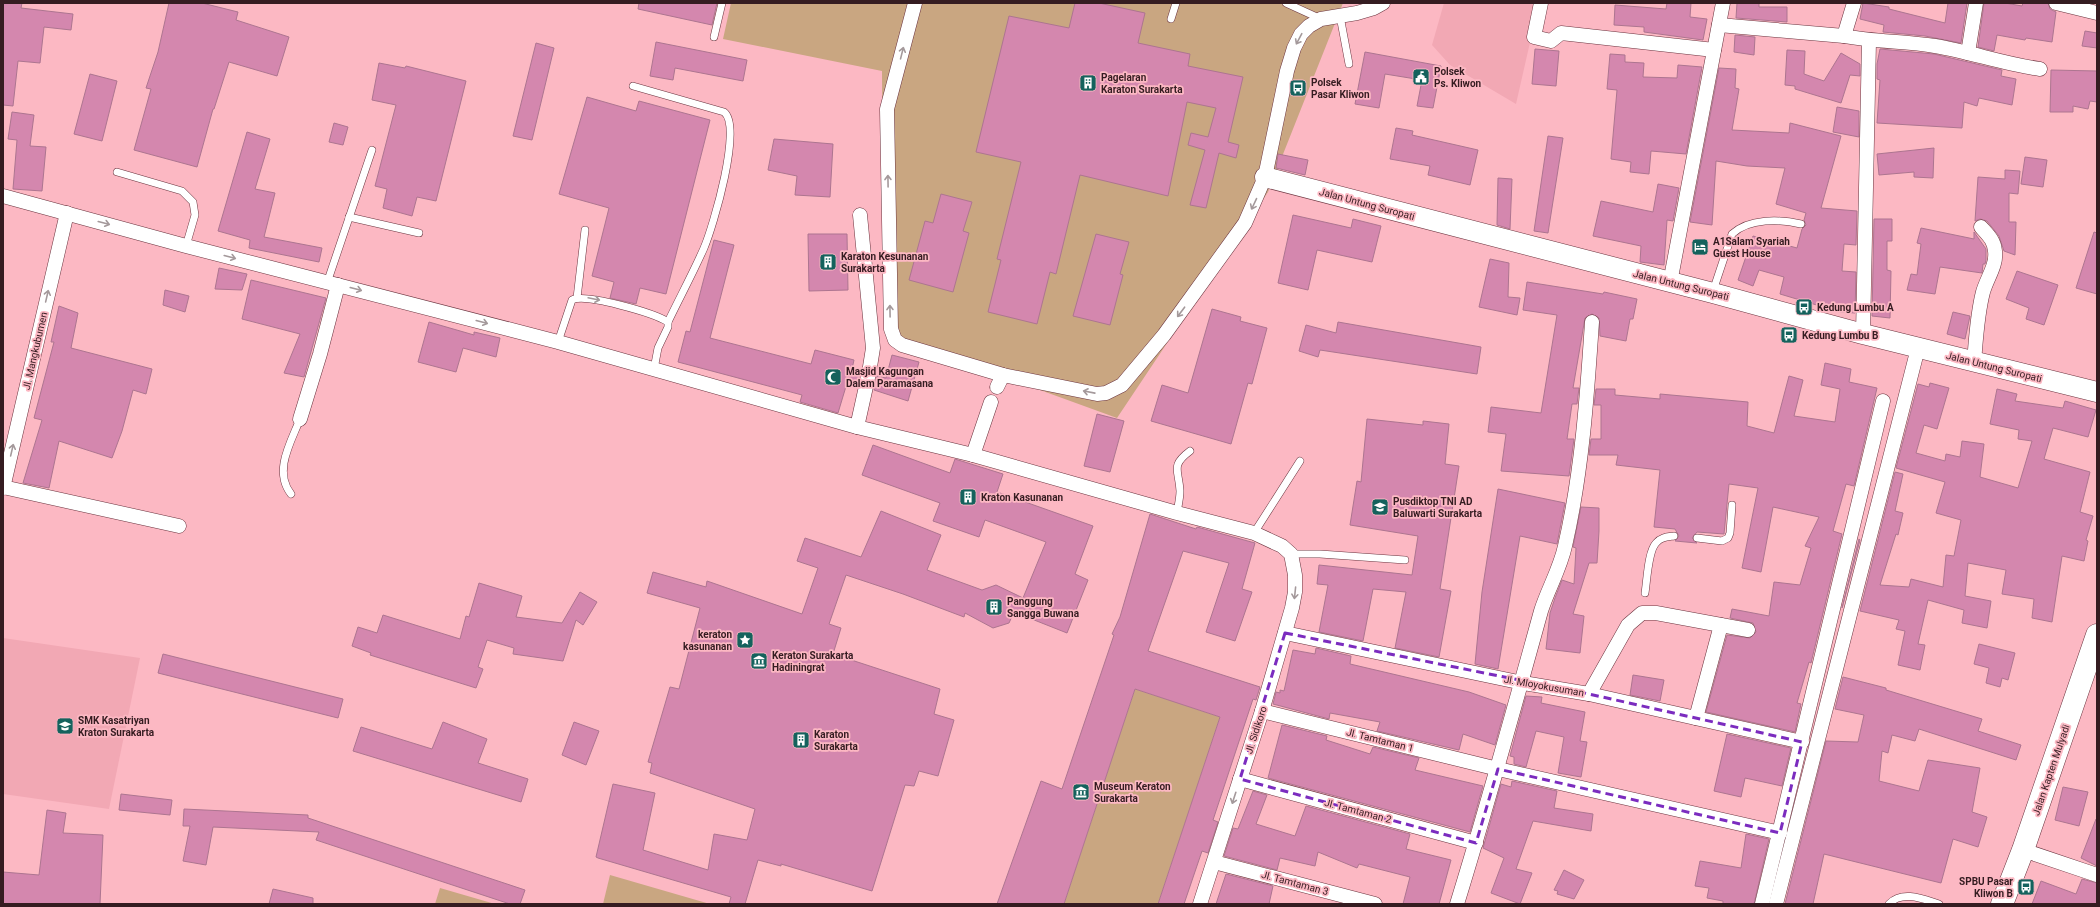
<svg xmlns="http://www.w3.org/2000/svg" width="2100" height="907" font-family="Roboto,sans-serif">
<rect width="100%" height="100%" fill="#fcb8c3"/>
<g fill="#f2a8b4">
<path d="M1444,3H1539L1516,104L1450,65L1432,45Z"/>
<path d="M3,638L140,658L109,809L3,794Z"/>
</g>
<g fill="#c9a681">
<path d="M731,3H1343L1268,192L1117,418L892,336L883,258L882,71L723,39Z"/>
<path d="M1135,689L1220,717L1158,904H1064Z"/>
<path d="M610,875L710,904H603Z"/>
<path d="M440,888L495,904H435Z"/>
</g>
<g fill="#d487ae" stroke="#ad7590">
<path d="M3,3H22L21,8L73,14L71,30L44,27L40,63L18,61L13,106L3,105Z"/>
<path d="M169,3H202L238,12L236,20L289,37L277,76L229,62L214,109H213L197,167L134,150L151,89L146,88L158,52Z"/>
<path d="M639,3H717L712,25L638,9Z"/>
<path d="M1075,3H1099L1145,13L1138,43L1190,54L1188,66L1243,77L1228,142L1239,145L1236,158L1219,153L1206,208L1190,205L1205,150L1188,145L1191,133L1208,137L1216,108L1187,102L1168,196L1080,175L1056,274L1050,272L1037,324L988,312L1001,260L997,259L1021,162L976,152L1009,16L1069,28Z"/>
<path d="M1667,3H1691L1690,17L1707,19L1703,40L1644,32V27L1614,25L1615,5L1666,9Z"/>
<path d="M1737,3H1759V7H1787V22L1736,18Z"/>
<path d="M1863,3L1889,7V9L1945,23L1948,3H1967L1961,43L1925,36L1883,32L1884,25L1860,19Z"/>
<path d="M1984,3H2005L2022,6L2023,3H2048L2050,9L2056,12L2052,42L2026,38L2025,40L1997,35L1994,51L1978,47Z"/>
<path d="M2085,31L2097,33V48L2082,46Z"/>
<path d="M1735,35L1755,37L1754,55L1734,52Z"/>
<path d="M656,42L747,60L743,81L675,68L673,80L650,76Z"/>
<path d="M536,43L554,48L532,140L513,136Z"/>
<path d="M1535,49L1559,51L1556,86L1532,84Z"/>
<path d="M1880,49L1934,54L2002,70L2001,76L2016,79L2012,105L1979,98L1977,106L1964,102L1962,128L1877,123L1880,80L1877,79V64Z"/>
<path d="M1787,50L1805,51L1804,74L1824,81L1841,53L1860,64V76L1850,75L1841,103L1795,89V86L1785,85Z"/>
<path d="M1365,52L1441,66L1433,108L1417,106L1422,80L1385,74L1379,108L1355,104Z"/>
<path d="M1610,54L1625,55V62L1644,63L1643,77L1677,78L1678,65L1702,67L1686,154L1651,151L1649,174L1630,172L1631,162L1611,159L1617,90L1607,89Z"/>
<path d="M379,63L405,68L406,66L466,81L436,201L417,197L412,216L383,208L387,189L375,186L396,105L372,100Z"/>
<path d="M1719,68L1736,69L1735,88L1739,89L1732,130L1789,133L1790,123L1841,136L1821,208L1857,211L1856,245L1844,244L1842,271L1856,272L1855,313L1840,312L1780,294L1784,277L1759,270L1753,286L1738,280L1753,236L1797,248L1802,229L1806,225L1804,220L1806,213L1776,204L1785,168L1747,166L1716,161L1712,225L1690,222Z"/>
<path d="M2051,70L2097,71V102L2090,101L2088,109L2073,106V112H2050Z"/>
<path d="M90,74L117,81L102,141L74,134Z"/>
<path d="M587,97L636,111L639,101L710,120L666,294L640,288L636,304L610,298L614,282L592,276L609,208L559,194Z"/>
<path d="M1837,107L1859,111V137L1833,132Z"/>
<path d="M12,112L34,115L30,146L46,147L42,191L13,189L17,140L8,139Z"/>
<path d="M334,123L348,127L343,145L329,142Z"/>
<path d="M1396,128L1413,131L1412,135L1478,150L1470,185L1428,175L1430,166L1390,159Z"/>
<path d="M247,132L270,139L255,189L275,193L264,237L322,248L319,262L249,248L250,240L218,231Z"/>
<path d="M1548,136L1563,138L1548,233L1534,231Z"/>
<path d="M774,139L833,144L830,197L795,195L797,176L768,170Z"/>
<path d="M1934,148L1933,178L1914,177V172L1879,175L1877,154Z"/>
<path d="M1278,154L1308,160L1305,175L1276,168Z"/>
<path d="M2025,157L2047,160L2043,187L2021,184Z"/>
<path d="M2005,170L2020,171L2018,194L2009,193V222H2016L2015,255L2004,251L1999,236L1987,221L1980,219L1975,221L1978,177L2005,179Z"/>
<path d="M1498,178L1512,179L1510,229L1497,225Z"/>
<path d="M1658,184L1679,188L1673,221L1667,220L1664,265L1640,262L1641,246L1593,236L1601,201L1653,212Z"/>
<path d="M941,194L972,202L963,231L969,233L953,292L909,280L925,221L933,223Z"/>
<path d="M1293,215L1351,228L1353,219L1381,226L1372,262L1317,250L1308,290L1278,283Z"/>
<path d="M1874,219H1892V241H1887V270L1891,271L1890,318L1872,316Z"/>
<path d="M1921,228L1974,239V232L1986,249V260L1985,264H1983L1982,273L1940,267L1935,294L1907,290L1911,274L1917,275L1921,244L1917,243Z"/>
<path d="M2094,232L2097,233V294L2076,288Z"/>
<path d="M808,234H847L848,290L809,291Z"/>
<path d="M1096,234L1129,242L1120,274L1123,275L1110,325L1073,316Z"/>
<path d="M714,240L734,245L710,338L811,364L815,350L854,360L852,369L861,371L858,386L847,383L838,413L800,402L802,395L678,362L686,331L690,332Z"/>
<path d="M1490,259L1509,263L1508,297L1520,298L1517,315L1479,307Z"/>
<path d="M219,268L247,274L242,290L215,289Z"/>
<path d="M2017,271L2058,285L2044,325L2026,319L2029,308L2006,299Z"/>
<path d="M251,280L326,298L304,377L284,373L300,334L242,319Z"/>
<path d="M1527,282L1603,294L1604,292L1637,299L1633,319H1630L1626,341L1600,336L1599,318L1592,314L1585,318L1573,388H1579L1577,404H1572L1567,439H1574L1569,476L1501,471L1506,434L1488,432L1491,407L1541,413L1557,315L1523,310Z"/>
<path d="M165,290L189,296L185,312L163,305Z"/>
<path d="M59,306L78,313L71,348L152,369L146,394L133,390L122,431L112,458L59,441L49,488L23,483L42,420L34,418L54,342H51Z"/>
<path d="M1212,309L1241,317L1240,321L1267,328L1252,384L1248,383L1231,444L1151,421L1162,385L1188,393Z"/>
<path d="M1953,312L1970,316L1965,339L1947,334Z"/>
<path d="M429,322L474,335V332L500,338L496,357L463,348L456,372L418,362Z"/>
<path d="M1338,322L1481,347L1477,374L1320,350L1318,357L1299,351L1306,325L1336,333Z"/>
<path d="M892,355L919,362L908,401L874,390L877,376L886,378Z"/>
<path d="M1825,363L1851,369L1849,382L1877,388L1854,486L1846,484L1833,531L1842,534L1811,663L1809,662L1797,703L1801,704L1795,732L1706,712L1727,635L1750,638L1756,632L1753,623L1730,618L1732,609L1769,616L1774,582L1800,585L1811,548L1805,546L1819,517L1773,507L1761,572L1742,568L1758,488L1729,484L1724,534L1697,532L1692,538L1697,543L1675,541L1679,536L1675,529L1654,527L1660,470L1616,465L1618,455H1589L1591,439H1601V405H1594L1596,389H1615V395L1660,399V394L1748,402L1747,426L1774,433L1789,376L1803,380L1794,416L1835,422L1840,389L1821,385Z"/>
<path d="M1930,383L1949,388L1937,429L1924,425L1916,453L1945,461L1946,454L1960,457L1962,441L1984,444L1980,477L2018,488L2032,441L2018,439L2019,430L1990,424L1997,389L2017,394L2015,401L2063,408L2065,401L2096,410L2088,437L2053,428L2044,459L2090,472L2080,512L2093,516L2086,540L2088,541L2084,561L2062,556L2052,622L2032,618L2034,599L2002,594L2006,570L1968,563L1965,596L1991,601L1987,628L1962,623L1964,610L1928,600L1918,644L1925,645L1920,670L1898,665L1905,631L1896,629L1899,620L1860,611L1895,472L1903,474L1895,511L1903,513L1898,535L1896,534L1880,585L1909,587L1911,579L1943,587L1946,555L1954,556L1961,520L1936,513L1945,482L1896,468L1918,384L1929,387Z"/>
<path d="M1097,414L1124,421L1110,472L1084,466Z"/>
<path d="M1367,419L1423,425V421L1449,424L1445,464L1459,466L1440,589L1451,591L1439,657L1395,648L1406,592L1373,589L1363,641L1319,632L1328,585L1317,584L1319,565L1412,575L1418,536L1350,525L1357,481L1361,482Z"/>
<path d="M873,445L950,473L955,459L1003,474L997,492L1093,526L1075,574L1088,580L1067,633L1014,612L1009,623L993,628L965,613L964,617L903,594L846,575L829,624L841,628L833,654L940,689L934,714L954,720L938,776L919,771L914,786L905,785L872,891L781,864V866L758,860L745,904H729L731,897L598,858L596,857L613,784L655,793L643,850L708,870L714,834L747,840L755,809L650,773L652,763L648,762L670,687L679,689L700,608L647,593L653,572L706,587L707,581L802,614L818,568L797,561L805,538L861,557L881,511L941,535L927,570L982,590L996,585L1023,598L1046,542L985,520L979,537L933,521L940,503L862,475Z"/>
<path d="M1498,489L1565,503L1557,544L1520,536L1498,669L1475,664L1482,592Z"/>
<path d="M1581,507L1599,508V531L1597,563H1589L1573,614L1584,616L1580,653L1546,649L1550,613L1555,598L1562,580L1574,584L1576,548L1573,547Z"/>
<path d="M1150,514L1196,529L1197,527L1255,543L1242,589L1252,592L1235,641L1206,632L1229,563L1183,551L1148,651L1260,687L1256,700L1253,699L1213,820L1218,822L1208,853L1202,851L1184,904H1158L1220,717L1135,689L1064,904H997L1041,781L1062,789L1114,635L1112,634L1120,617Z"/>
<path d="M1859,539L1860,540L1842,608Z"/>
<path d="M479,583L522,596L516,617L562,623L580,592L597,602L583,625L576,620L563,661L513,654L514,648L487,640L478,667L483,669L476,688L370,655L371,653L352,646L358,627L377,633L383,615L460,639L466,616L469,617Z"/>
<path d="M1979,644L2015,653L2008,680L2002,678L2000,687L1986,683L1989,668L1974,664Z"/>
<path d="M1316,648L1351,656L1350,664L1469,692L1506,705L1495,745L1463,734L1459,750L1377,731L1380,722L1330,713L1329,719L1273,704L1276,692L1280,693V690L1284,691L1293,650L1315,654Z"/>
<path d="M163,654L343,699L338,718L158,673Z"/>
<path d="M1633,675L1664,680L1660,701L1630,695Z"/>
<path d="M1843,677L1886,688V690L1982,719L1978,731L2021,745L2016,760L1919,729L1915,741L1892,735L1888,753L1882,751L1879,781L1919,791L1928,760L1980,768L1972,812L1987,817L1978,847L1953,839L1941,883L1824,854L1813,904H1785L1826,741L1858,742L1864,715L1835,709Z"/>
<path d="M1526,696L1542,697L1541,703L1585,712L1580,741L1587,742L1581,777L1558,773L1564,737L1536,731L1526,767L1514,764V757L1510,756Z"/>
<path d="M443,722L487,739L478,763L528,779L521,802L353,751L361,727L432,749Z"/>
<path d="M574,722L599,731L586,765L562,755Z"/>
<path d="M1282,725L1327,736L1326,740L1370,754L1373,747L1419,758L1415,770L1483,786L1470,832L1268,778Z"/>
<path d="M1727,734L1791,748L1782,786L1745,778L1741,797L1714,791Z"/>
<path d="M1512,781L1557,791L1554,808L1593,814L1591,831L1533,821L1516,869L1532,873L1520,904L1491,893L1504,858L1483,848L1501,784L1511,787Z"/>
<path d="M2063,787L2088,792L2079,826L2055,820Z"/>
<path d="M1253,791L1267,795L1256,824L1295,836L1306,806L1410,834L1406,849L1451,860L1439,904H1403L1410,877L1359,864L1357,868L1318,852L1315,866L1280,858L1277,870L1224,856L1233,828L1238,829Z"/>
<path d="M121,794L172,800L170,815L119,810Z"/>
<path d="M184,809L308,815V818L525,890L520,904H510L316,840L319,832L213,827L206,865L183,861L190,826H183Z"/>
<path d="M47,810L66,813L63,833L103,835L100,904H3V872L39,875Z"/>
<path d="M2096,819H2097V866L2081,858Z"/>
<path d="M1746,834L1769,839L1754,904H1723V901L1707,898L1709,888L1695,886L1700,861L1741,868Z"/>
<path d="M1564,870L1584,880L1574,899L1557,894L1558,891L1554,890Z"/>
<path d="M1226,874L1273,886L1269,904H1216Z"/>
<path d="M2082,879L2097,883V904H2032L2041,881L2076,894Z"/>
<path d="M273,889L313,898V904H269Z"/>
</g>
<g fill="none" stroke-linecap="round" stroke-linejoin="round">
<g stroke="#6b343f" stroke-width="8">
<g id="lane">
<path d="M1286,3L1321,19"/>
<path d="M1340,16L1349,64"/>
<path d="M1171,19L1176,3"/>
<path d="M714,37L722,3"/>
<path d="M633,86L724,112C743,126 713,227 704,248C693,273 680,297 668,322"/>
<path d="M117,172L182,191L193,202L195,215L186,246"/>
<path d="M349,217L419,233"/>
<path d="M327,283L372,150"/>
<path d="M1713,291L1732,234C1749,218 1780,219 1801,224"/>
<path d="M577,298L585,230"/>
<path d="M558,342L572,300C585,293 654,313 668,322V327L658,348L654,369"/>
<path d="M291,494C273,471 291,442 300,419"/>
<path d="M1177,513C1178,506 1180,498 1180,491C1179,470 1170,466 1190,451"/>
<path d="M1254,533L1300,461"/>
<path d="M1697,538L1722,541L1728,538L1730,533L1732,505"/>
<path d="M1291,554H1320L1405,560"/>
<path d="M1645,593C1647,581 1648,551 1656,543C1661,537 1667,537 1674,536"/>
<path d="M1889,904C1902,890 1923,899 1939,904"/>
</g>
</g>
<g stroke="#6b343f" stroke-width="15">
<g id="street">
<path d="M915,3L887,109L891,329L895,340L902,345L1003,375L1097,394L1106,393L1122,385L1164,335L1245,223L1265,177L1287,71L1294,48L1301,34L1309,26L1321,19L1357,13L1374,8L1383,3"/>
<path d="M1541,3L1534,37L1551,41L1561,33L1714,50"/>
<path d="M1854,3L1844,36C1874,42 1905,41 1935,46C1971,52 2004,64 2040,69"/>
<path d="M2056,3L2097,13"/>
<path d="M1719,25L1844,36"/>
<path d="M1968,53L1976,3"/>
<path d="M3,196L186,246L558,342L857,427L973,455L1177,513L1254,533L1282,546L1291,554L1295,575V592L1292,608L1262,711L1200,904"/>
<path d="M1670,283L1723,3"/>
<path d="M1863,334L1869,41"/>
<path d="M1974,363C1976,339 1977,315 1983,292C1987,278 1997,265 1995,251C1994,240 1988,235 1981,227"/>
<path d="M997,387L1003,375"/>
<path d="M300,419L320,354L338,285"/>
<path d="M857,427L869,373L873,348L860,215"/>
<path d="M973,455L991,402"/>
<path d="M3,487L179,526"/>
<path d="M3,488L67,213"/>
<path d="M1285,633L1523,683L1589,694L1802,742"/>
<path d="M1589,694L1628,625L1642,613H1656L1748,630"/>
<path d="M1262,711L1498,769L1780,833"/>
<path d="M1696,718L1721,625"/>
<path d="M1240,779L1476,843"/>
<path d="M2023,850L2097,875"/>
<path d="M1214,862L1375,904"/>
<path d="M1457,904C1487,807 1514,709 1541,611C1548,589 1560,569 1565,546C1582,472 1587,397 1592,322"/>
<path d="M1762,904L1883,401"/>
<path d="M1776,904L1918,348"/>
</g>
</g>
<g stroke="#6b343f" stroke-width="21">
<path id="secondary" d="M1265,177L1713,293L1863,334L2097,392"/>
</g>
<g stroke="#6b343f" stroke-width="23">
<path id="primary" d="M2002,904L2023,850L2097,635"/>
</g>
<use href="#lane" stroke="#fff" stroke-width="7"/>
<use href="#street" stroke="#fff" stroke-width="14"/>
<use href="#secondary" stroke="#fff" stroke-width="20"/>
<use href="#primary" stroke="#fff" stroke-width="22"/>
</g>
<defs><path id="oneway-shaft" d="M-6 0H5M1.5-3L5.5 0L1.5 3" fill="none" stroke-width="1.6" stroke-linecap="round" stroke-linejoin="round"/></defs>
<g stroke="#a4999b">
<use href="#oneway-shaft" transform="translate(1299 39) rotate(118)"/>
<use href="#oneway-shaft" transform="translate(902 53) rotate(-76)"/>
<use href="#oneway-shaft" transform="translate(888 181) rotate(-91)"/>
<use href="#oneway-shaft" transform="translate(1254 204) rotate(115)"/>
<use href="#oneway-shaft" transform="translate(104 223) rotate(15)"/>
<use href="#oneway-shaft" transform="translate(230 257) rotate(15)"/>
<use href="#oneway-shaft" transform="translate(356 289) rotate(15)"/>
<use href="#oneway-shaft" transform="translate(47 296) rotate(-77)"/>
<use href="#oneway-shaft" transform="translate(594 299) rotate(12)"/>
<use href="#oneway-shaft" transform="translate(890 311) rotate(-91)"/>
<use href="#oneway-shaft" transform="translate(1181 312) rotate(127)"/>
<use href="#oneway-shaft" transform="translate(482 322) rotate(15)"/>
<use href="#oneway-shaft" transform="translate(1089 392) rotate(-169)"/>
<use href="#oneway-shaft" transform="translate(12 450) rotate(-77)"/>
<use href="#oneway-shaft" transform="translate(1295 593) rotate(96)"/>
<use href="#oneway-shaft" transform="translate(1234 798) rotate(108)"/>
</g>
<path fill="none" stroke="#7b2cbf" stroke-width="3" stroke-dasharray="8 5" stroke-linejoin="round" d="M1285,633L1589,694L1802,742L1780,833L1498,769L1476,843L1240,779Z"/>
<defs>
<g id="civic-square" transform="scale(0.9)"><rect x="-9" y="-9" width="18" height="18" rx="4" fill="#14625d" stroke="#fcb8c3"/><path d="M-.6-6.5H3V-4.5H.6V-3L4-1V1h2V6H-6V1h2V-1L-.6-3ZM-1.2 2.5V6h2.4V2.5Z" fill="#fff"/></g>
<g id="building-square" transform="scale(0.9)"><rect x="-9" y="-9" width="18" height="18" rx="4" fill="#14625d" stroke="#fcb8c3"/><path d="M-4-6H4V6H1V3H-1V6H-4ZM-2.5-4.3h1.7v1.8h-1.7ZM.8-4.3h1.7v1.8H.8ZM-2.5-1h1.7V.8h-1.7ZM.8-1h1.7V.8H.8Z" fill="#fff"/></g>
<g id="bus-square" transform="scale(0.9)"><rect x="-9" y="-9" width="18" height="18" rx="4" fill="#14625d" stroke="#fcb8c3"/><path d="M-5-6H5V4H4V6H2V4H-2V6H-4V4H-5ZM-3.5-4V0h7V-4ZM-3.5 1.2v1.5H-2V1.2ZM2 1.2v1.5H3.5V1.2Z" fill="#fff"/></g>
<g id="hotel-square" transform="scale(0.9)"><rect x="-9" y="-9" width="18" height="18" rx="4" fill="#14625d" stroke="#fcb8c3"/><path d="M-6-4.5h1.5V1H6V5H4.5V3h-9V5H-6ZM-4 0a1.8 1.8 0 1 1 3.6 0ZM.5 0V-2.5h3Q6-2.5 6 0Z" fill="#fff"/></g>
<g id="mosque-square" transform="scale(0.9)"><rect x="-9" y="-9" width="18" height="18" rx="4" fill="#14625d" stroke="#fcb8c3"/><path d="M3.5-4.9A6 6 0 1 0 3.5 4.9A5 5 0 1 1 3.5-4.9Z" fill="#fff"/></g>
<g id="school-square" transform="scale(0.9)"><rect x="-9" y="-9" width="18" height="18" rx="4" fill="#14625d" stroke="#fcb8c3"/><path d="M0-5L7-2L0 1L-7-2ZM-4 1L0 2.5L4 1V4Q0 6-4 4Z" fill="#fff"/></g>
<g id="sight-square" transform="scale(0.9)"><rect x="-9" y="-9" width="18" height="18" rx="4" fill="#14625d" stroke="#fcb8c3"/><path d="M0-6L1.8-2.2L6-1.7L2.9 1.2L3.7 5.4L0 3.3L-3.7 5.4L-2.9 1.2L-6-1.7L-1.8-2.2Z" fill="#fff"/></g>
<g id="museum-square" transform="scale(0.9)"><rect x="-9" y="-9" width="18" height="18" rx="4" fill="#14625d" stroke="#fcb8c3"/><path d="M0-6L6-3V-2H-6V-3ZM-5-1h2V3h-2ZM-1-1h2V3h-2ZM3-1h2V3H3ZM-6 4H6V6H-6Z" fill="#fff"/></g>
</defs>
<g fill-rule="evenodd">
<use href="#civic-square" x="1421" y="77"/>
<use href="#building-square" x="1088" y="83"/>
<use href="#bus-square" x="1298" y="88"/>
<use href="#hotel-square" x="1700" y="247"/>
<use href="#building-square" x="828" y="262"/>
<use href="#bus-square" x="1804" y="307"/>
<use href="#bus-square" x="1789" y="335"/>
<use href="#mosque-square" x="833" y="377"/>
<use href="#building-square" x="968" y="497"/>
<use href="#school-square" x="1380" y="507"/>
<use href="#building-square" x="994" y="607"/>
<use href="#sight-square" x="745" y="640"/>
<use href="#museum-square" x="759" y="661"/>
<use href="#school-square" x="65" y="726"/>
<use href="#building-square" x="801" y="740"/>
<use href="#museum-square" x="1081" y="792"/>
<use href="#bus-square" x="2026" y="887"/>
</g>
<g text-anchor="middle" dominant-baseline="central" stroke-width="3.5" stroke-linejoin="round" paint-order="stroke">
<g font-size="10" font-weight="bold" fill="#351c21" stroke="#fcb8c3" text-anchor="start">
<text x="1434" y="71">Polsek<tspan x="1434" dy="12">Ps. Kliwon</tspan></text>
<text x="1101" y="77">Pagelaran<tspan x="1101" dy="12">Karaton Surakarta</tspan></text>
<text x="1311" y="82">Polsek<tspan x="1311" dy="12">Pasar Kliwon</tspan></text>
<text x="1713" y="241">A1Salam Syariah<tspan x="1713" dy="12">Guest House</tspan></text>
<text x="841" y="256">Karaton Kesunanan<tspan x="841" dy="12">Surakarta</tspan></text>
<text x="1817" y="307">Kedung Lumbu A</text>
<text x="1802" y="335">Kedung Lumbu B</text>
<text x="846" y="371">Masjid Kagungan<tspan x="846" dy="12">Dalem Paramasana</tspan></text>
<text x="981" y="497">Kraton Kasunanan</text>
<text x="1393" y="501">Pusdiktop TNI AD<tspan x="1393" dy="12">Baluwarti Surakarta</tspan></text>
<text x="1007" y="601">Panggung<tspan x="1007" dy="12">Sangga Buwana</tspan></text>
<text x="732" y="634" text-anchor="end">keraton<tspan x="732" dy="12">kasunanan</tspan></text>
<text x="772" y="655">Keraton Surakarta<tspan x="772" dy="12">Hadiningrat</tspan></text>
<text x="78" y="720">SMK Kasatriyan<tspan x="78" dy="12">Kraton Surakarta</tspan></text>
<text x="814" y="734">Karaton<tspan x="814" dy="12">Surakarta</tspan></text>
<text x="1094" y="786">Museum Keraton<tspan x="1094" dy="12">Surakarta</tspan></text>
<text x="2013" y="881" text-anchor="end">SPBU Pasar<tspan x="2013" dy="12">Kliwon B</tspan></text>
</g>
<g font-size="10" fill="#351c21" stroke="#fcb8c3">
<text transform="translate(1367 204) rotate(15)">Jalan Untung Suropati</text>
<text transform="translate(1681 285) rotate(14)">Jalan Untung Suropati</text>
<text transform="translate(35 351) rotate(-77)">Jl. Mangkubumen</text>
<text transform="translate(1994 367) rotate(14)">Jalan Untung Suropati</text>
<text transform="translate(1544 686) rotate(10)">Jl. Mloyokusuman</text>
<text transform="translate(1256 730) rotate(-72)">Jl. Sidikoro</text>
<text transform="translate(1380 740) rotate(14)">Jl. Tamtaman 1</text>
<text transform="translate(2051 770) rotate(-71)">Jalan Kapten Mulyadi</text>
<text transform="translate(1358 811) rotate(15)">Jl. Tamtaman 2</text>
<text transform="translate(1295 883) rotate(15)">Jl. Tamtaman 3</text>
</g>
</g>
<rect width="2100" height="907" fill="none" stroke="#351c21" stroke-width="8"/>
</svg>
